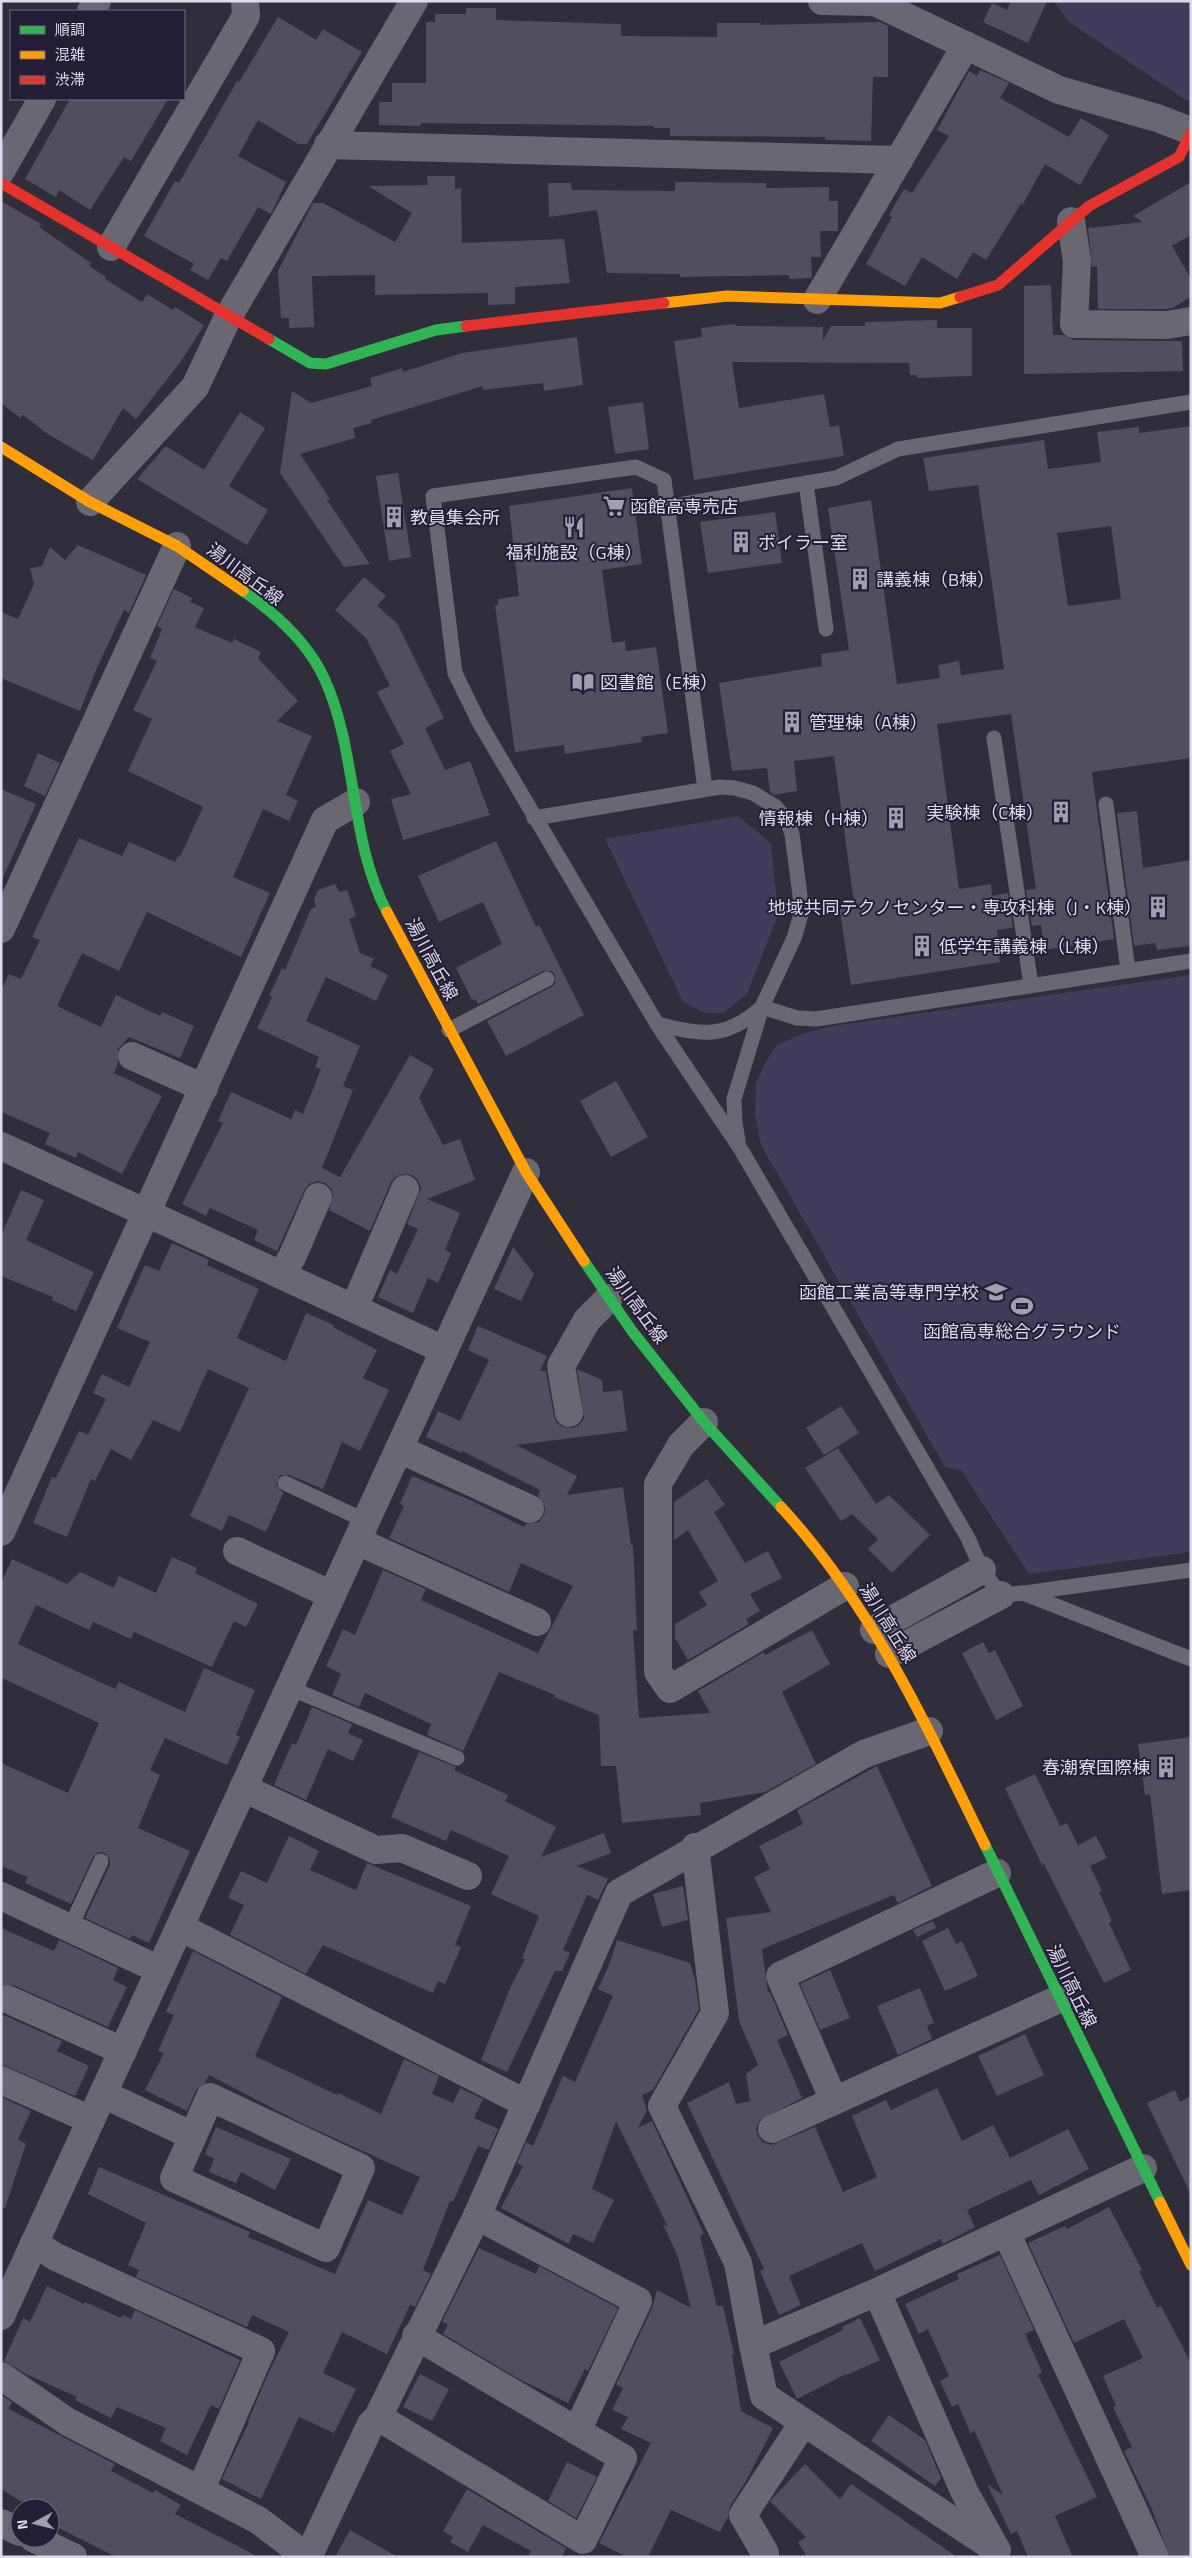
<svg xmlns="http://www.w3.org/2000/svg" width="1192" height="2558" font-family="'Titillium Web','Noto Sans JP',sans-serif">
<rect width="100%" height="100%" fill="#302e3a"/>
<g fill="#413c5b">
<path d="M1053,1H1191V101L1186,100L1069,22Z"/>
<path d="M738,816L771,843L778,915L747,994L723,1013H705L683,1002L605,839Z"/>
<path d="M1191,975V1552L1029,1574L961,1470L945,1467L761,1145L755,1115L756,1083L764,1065L777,1045L802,1034L832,1026Z"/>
</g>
<g fill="#524e5e" fill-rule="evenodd">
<path d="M1011,1H1047L1028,43L983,22L992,3L1007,10Z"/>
<path d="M466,8H496V20L621,24V36L717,37V23H761V25L880,22L888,26V77H873L871,141L825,140V137L670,136V128H654V126L421,123V126L379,125V102H392V83H426V22H435V14H466Z"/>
<path d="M278,17L316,40L323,29L362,52L307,144H298L258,120L238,156L286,182L271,214L258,207L227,261L221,258L208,280L190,270L194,264L144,236L175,181L179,183L237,81L239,82Z"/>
<path d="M980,70L1009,83L1000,98L1069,137L1081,118L1109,135L1080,185L1045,164L1022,206V202L986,260L973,252L957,279L922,257L905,286L866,264L892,217L889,215L904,189L912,193L949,136L937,130L969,71L977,76Z"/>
<path d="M70,99H168L131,161L124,157L90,210L59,190L56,197L25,179Z"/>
<path d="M427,176H455V189L461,188L462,243L564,239L570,283L515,287V304L488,305V293L375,295V275L312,276L314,327L289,328V318H281L278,271L313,203H323L395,242L412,213L368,186L428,185Z"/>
<path d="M675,182L766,183V188L829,187V201H838V231H820L821,257H811L812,278L789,279V275L680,277V274L607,273L597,210L549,217L548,183H571L572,190L675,191Z"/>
<path d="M1191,182V235L1172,246L1191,279V297L1172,308L1166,309H1098L1097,266L1092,267L1088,228L1143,222L1133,216Z"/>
<path d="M1,201L41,224L39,227L91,263L89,266L106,277L105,279L142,302L147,294L173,310L175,307L204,325L182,360L136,419L123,408L93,460L49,435L23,415L20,418L1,403Z"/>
<path d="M1051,285L1053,335H1063L1074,340L1182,341L1183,371L1024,374V286Z"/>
<path d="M937,320V328H972V376L917,378V375H910L909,363L732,362L739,408L824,394L830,427L839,425L844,456L694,480L674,341L702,337L701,328L735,324L736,326L823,327V340L831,326H865V322Z"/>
<path d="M577,337L583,385L544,391L543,383L483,390V386L371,420L372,423L353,428L355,438L300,454L330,499L327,500L370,564L344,567L280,473L292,391L311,403L372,386L370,378L402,368L403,372L462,353Z"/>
<path d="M643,402L649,449L615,454L608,407Z"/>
<path d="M240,412L265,428L229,486L268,510L247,545L137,479L166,446L204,470Z"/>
<path d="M1191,426V758L1092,772L1114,939L1044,950L1041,925L1032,926L1026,890L1036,889L1011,714L937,724L959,889L991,884L992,896L1008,893L1013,928L997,930L1000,962L851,985L839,905L854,903L834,756L794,761L797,791L774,795L770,792L767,768L732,771L719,683L822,666L821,654L849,650L828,508L871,500L897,684L940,678L938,665L959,661L961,675L1004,669L978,485L929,491L923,458L1044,440L1048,469L1101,462L1097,432L1139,427V433ZM1111,526L1121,599L1068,606L1057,533Z"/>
<path d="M398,473L411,557L389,561L376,476Z"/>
<path d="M632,488L642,564L602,570L612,643L625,641L626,651L656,647L668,733L641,737L642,742L565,754L564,745L515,752L495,605H498V599L519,596L509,506Z"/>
<path d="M775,512L782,563L708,573L700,522Z"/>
<path d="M78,545L146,575L129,613L124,610L96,670L80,711L1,678V612L18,619L34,584L30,568L42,566L50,547L65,560Z"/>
<path d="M364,577L386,596L377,606L397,623L444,718L425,728L445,770L470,761L490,815L403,840L391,799L411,794L390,751L404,744L377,692L390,686L366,638L335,610Z"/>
<path d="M174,589L192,598L190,602L204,608L195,627L232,643L234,639L261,652L258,658L298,701L277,721L312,736L286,795L298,801L289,821L263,809L233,877L270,893L241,957L147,912L119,971L82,953L57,1006L101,1027L116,995L160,1016L162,1012L194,1026L180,1058L129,1037L118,1049V1063L114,1073L162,1096L122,1174L78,1152L76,1158L45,1144L50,1133L1,1112V990L9,974L21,979L40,940L32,937L79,838L122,856L129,842L175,862L178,856L180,857L203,807L128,771L152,719L133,710L157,661L150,658L162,629L157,626Z"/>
<path d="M38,753L60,763L45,796L24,786Z"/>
<path d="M1,789L36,804L1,882Z"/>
<path d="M1137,811L1143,868L1191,860V946L1157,950L1155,943L1134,946L1117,813Z"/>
<path d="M496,841L536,927L539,925L584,1015L506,1056L487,1021L551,987L555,984V975L552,971H543L478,1004L475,999L472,1000L456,968L502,944L483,902L439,922L418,876Z"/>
<path d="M335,884L339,892L347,890L356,916L349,919L360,953L374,959L370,966L388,975L376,1001L326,977L306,1021L360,1046L343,1086L353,1090L322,1168L340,1177L410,1055L434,1069L419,1098L443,1145L460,1139L475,1180L427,1199L460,1213L445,1250L451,1253L438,1283L428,1278L413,1313L378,1297L390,1270L397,1274L418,1229L407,1224L421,1188L418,1180L412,1175L403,1174L395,1177L391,1182L370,1231L329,1210L333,1195L331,1188L325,1183L317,1181L309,1184L304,1191L277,1251L254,1240L258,1230L210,1208L206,1216L182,1204L223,1123L218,1121L231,1092L291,1119L295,1110L303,1114L321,1069L315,1067L319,1057L257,1028L272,997L269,996L282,968L285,970L311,909L316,907L314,899L318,890Z"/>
<path d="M616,1081L648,1137L611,1157L580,1101Z"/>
<path d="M21,1190L44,1200L26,1240L94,1272L76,1311L52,1300L53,1297L1,1276V1236Z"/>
<path d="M172,1243L209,1260L207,1265L259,1289L237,1338L286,1361L306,1313L334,1325L333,1327L377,1350L363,1378L389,1390L360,1451L342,1442L323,1489L289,1475H280L276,1484L283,1493L266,1532L229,1515L222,1531L190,1516L249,1388L208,1369L180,1432L153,1420L131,1460L111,1449L95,1481L91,1479L67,1537L33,1523L52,1477L56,1478L79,1431L88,1435L106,1399L93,1393L102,1374L129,1387L150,1342L117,1328L145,1265L159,1271Z"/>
<path d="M513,1247L534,1274L521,1301L494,1289Z"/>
<path d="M478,1326L547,1356L540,1371H546L554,1416L557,1423L563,1427L572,1428L579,1425L584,1418L577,1369L602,1380L603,1392L622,1390L627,1431L516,1445L577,1476L567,1495L623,1487L631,1545H633L637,1630H633L639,1718L710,1713L698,1691L764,1652L765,1655L812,1630L830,1664L782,1692L816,1764L765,1792L700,1803L701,1815L622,1823L616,1766H601L599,1715L554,1697L555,1695L499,1672L463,1751L427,1735L431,1724L365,1693L359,1707L332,1695L341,1674L326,1666L343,1629L355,1635L383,1570L426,1589L421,1600L538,1653L573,1586L521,1563L509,1592L389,1538L404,1506L400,1504L412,1476L468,1499L524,1527L526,1524L539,1522L544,1515L545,1507L538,1496L540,1490L462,1451V1453L426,1437L438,1411L460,1421L489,1360L468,1350Z"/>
<path d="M841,1406L859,1433L824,1455L806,1428Z"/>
<path d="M838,1448L876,1504L889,1495L930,1535L892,1573L868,1549L878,1539L852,1514L841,1521L805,1468Z"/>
<path d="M707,1479L725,1505L714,1512L745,1563L768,1551L782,1578L750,1594L760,1611L746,1619L749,1624L688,1660L675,1638V1624L707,1605L699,1592L718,1581L688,1530L674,1540V1502Z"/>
<path d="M172,1557L197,1568L195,1573L258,1604L246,1627L234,1621L212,1667L134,1632L131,1639L93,1622L89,1630L36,1605L18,1644L115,1689L119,1682L185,1712L204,1668L255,1690L236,1735L240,1737L227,1765L165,1738L150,1770L160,1775L138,1828L190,1851L149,1943L132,1935L130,1939L85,1918L110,1865V1860L105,1853L100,1852L93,1857L71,1904L25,1883L28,1877L1,1866V1763L68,1793L99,1723L2,1678L1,1681V1583L12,1559L67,1584L80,1572L114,1588L119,1576L156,1593Z"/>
<path d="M983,1642L989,1653L995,1650L1023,1706L996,1720L962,1653Z"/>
<path d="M312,1707L352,1724L348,1733L363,1740L353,1761L328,1749L306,1800L274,1785L292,1743L296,1745Z"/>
<path d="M1191,1737V1890L1162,1894L1150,1794L1145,1795L1138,1744Z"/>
<path d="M419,1752L456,1767L454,1770L508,1795L505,1801L556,1827L541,1857L604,1833L611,1853L577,1866L608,1879L598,1900L587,1895L563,1950L570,1953L562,1971H555L507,2072L481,2060L511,1986L525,1959L522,1958L539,1916L491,1894L509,1856L451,1830L446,1841L391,1817Z"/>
<path d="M877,1766L932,1886L898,1903L894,1895L762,1949L768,1993L770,1992L788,2035L777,2040L802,2098L760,2120L756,2128L758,2136L763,2142L771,2145L815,2127L843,2192L877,2177L852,2116L886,2100L891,2110L937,2088L962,2141L993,2125L1010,2158L1068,2129L1089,2169L1039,2195L1031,2180L967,2210L975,2227L943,2244L941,2239L875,2271L862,2243L789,2276L801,2305L779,2315L760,2271L764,2269L687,2103L729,2082L736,2104L750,2101L746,2074L758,2065L739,2021L726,1918L771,1912L754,1877L770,1869L759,1846L803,1824L797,1810Z"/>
<path d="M1035,1774L1060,1826L1067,1823L1078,1845L1096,1836L1107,1858L1090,1866L1102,1891L1099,1892L1112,1921L1109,1923L1131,1970L1104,1983L1044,1864L1042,1865L1005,1788Z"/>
<path d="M289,1836L319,1851L310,1870L356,1890L367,1863L471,1906L455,1945L461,1947L445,1984L438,1981L433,1993L323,1945L306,1974L230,1935L244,1905L228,1898L241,1871L267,1883Z"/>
<path d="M683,1886L688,1920L662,1927L653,1894Z"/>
<path d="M933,1921L936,1928L917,1937L913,1930Z"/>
<path d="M1,1928L54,1951L59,1940L118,1968L113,1980L127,1987L108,2027L13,1985H1Z"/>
<path d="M948,1928L956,1944L962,1941L978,1976L945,1991L922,1941Z"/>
<path d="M617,1940L690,1963L695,1980L699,2009L653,2090L642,2095L647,2110L638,2128L652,2121L704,2234L700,2236L717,2306H723L734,2354H732L741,2411L773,2428L746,2481L730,2506L728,2517L720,2532L671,2510L648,2557H627L599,2543L651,2443L621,2429L628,2417L612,2410L623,2388L616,2385L652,2308L657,2290L691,2308L678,2257L663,2224L668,2227L616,2121L592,2189L614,2200L593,2243L573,2234L569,2244L501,2208L523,2166L517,2163L526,2142L533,2146L563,2076L575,2082L613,1996L598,1989L610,1963Z"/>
<path d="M193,1951L282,1997L255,2056L337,2095L338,2093L381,2114L404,2059L439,2076L432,2094L453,2103L460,2088L483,2099L474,2118L498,2129L489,2150L478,2146L453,2202L450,2201L423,2270L431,2274L415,2307L410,2305L387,2354L342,2332L323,2373L356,2389L334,2433L299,2417L261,2499L222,2479L249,2422L248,2421L269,2372L289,2332L252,2315L247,2327L136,2277L139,2270L128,2265L146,2223L88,2194L99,2167L250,2232L248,2237L335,2274L368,2200L402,2215L420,2177L303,2124L209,2075L205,2083L196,2090L187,2111L145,2090L164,2053L158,2051L174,2015L166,2012Z"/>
<path d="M830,1970L850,2018L820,2030L800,1984Z"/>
<path d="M920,1988L934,2023L927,2026L932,2039L898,2055L877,2006Z"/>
<path d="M1,2014L62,2041L57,2051L89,2066L75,2096L1,2064Z"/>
<path d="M1025,2034L1044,2075L997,2096L978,2056Z"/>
<path d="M1175,2090L1180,2102L1191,2096V2195L1147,2103Z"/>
<path d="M1,2097L31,2111L18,2139L26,2144L5,2208H1Z"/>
<path d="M216,2127L291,2159L275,2190L241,2172L236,2183L209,2172L214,2159L205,2154Z"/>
<path d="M1109,2207L1142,2270L1139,2271L1157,2308L1161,2306L1191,2363V2557H1170L1151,2507L1124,2451L1132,2447L1113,2407L1116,2406L1103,2376L1143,2358L1124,2319L1074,2343L1028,2243L1065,2226L1067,2229Z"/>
<path d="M479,2248L536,2274L539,2266L618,2308L588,2371L585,2369L568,2403L519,2379L443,2334L448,2324L442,2322Z"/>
<path d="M1000,2255L1034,2330L1025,2334L1042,2372L1038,2375L1097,2497L1055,2516L1073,2557H1028L1017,2531L1011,2534L987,2484L1003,2495L974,2430L971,2434L958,2404L952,2407L940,2381L949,2376L928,2329L919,2334L905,2304L959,2279L957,2274Z"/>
<path d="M47,2286L84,2304L85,2302L121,2318L123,2315L131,2319L135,2310L240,2360L219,2409L211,2405L187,2455L160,2441L166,2428L117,2407L111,2418L75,2400L77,2397L26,2374L4,2361L23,2318L30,2322Z"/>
<path d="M860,2318L880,2360L847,2375L846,2374L797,2399L779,2362L843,2330L842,2327Z"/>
<path d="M420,2374L449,2389L432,2421L403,2407Z"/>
<path d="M1,2395L12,2402L9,2409L115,2464L111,2471L153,2493L155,2490L181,2505L175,2514L259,2557H116L51,2524L53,2519L50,2518V2508H32L1,2489Z"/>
<path d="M889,2415L925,2440L941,2478L935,2486L871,2441Z"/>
<path d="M567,2462L597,2477L576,2518L548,2501Z"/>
<path d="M805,2464L840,2499L851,2484L957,2557H807L798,2542L806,2537L770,2501Z"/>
<path d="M467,2489L566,2548L562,2557H528L531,2551L483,2525L468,2552L450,2542L453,2537L443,2531Z"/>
<path d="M350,2530L398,2557H335Z"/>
</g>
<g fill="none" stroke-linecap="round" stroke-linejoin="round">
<g stroke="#696772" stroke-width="15">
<path d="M806,483L826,629"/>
<path d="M667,507L836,478L898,449L1191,402"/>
<path d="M994,738L1031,985"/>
<path d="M705,789L664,480L636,467L433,496L455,673L479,722L657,1024L740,1148L968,1538L982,1570L1001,1595L1023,1593L1191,1659"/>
<path d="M1106,804L1128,970"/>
<path d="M534,818L720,787L735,788L753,793L776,807L787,820L792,834L802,911L794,938L762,1007L734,1099L735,1123L738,1140"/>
<path d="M657,1024C703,1035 725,1040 762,1007L797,1018L816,1019L1191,961"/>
<path d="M449,1030L547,979"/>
<path d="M285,1483L366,1521"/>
<path d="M1024,1593L1191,1570"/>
<path d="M290,1688L457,1758"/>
<path d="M70,1928L101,1861"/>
</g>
<g stroke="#696772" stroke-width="28">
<path d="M822,1L875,2L1059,90L1157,118L1191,131"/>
<path d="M91,11L97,1"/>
<path d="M328,145L899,160"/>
<path d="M1,171L42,99"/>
<path d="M1071,221L1077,261L1074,324L1167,325L1191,321"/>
<path d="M111,247L246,16L245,1"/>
<path d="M817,300L966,45"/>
<path d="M90,502L195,387L228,317L414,1"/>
<path d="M1,929L177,546"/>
<path d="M132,1056L204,1088"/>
<path d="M1,1146L444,1350"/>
<path d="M282,1275L293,1255L318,1197"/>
<path d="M354,1308L405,1189"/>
<path d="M569,1413L561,1366L587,1320L609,1298"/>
<path d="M704,1422L681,1445L658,1484V1672L670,1689L845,1586"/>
<path d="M399,1449L530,1509"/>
<path d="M1,1532L325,820L356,802"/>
<path d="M357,1541L537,1622"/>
<path d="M237,1551L332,1595"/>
<path d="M874,1630L982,1570"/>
<path d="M889,1654L1001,1595"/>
<path d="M243,1788L376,1850L402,1848L468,1876"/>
<path d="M695,1847L715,2013L662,2106L738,2263L753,2345L877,2292L1143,2168"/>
<path d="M1,1896L160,1970"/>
<path d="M180,1927L527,2104"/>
<path d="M7,1999L123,2051"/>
<path d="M1,2080L91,2120"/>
<path d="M103,2094L193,2136L174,2178L326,2248L361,2168L210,2097L193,2136"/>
<path d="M834,2101L780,1976L997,1873"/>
<path d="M772,2129L1059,1999"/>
<path d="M477,2216L638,2301L577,2431"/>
<path d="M1006,2232L1155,2557"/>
<path d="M34,2243L56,2257L261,2351L201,2489"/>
<path d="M877,2292L965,2493L995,2547"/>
<path d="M1,2316L526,1172"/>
<path d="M753,2345L764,2396L997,2550"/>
<path d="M1,2376L68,2422L258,2520L307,2557"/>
<path d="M378,2417L583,2540L623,2458L416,2336"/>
<path d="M1,2523L20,2532"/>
<path d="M33,2538L73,2557"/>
<path d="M308,2557L371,2424L378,2417L477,2216L619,1893L864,1754L929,1731"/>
<path d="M764,2557L765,2553L743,2515L803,2423"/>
</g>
<g stroke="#30b455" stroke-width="11">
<path d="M269,339L310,363L326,364L436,330L466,326"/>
<path d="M243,591C275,613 309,644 325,680C358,754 349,840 387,912"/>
<path d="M584,1261L632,1331L704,1422L781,1507"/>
<path d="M985,1845L1160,2202"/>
</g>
<g stroke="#ff9f0a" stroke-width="11">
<path d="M664,303L727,296L940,303L960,297"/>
<path d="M1,447L90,502L177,546L243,591"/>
<path d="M387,912L526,1172L584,1261"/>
<path d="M781,1507C873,1607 926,1725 985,1845"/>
<path d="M1160,2202L1191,2265"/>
</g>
<g stroke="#e5322d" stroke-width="11">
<path d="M1,183L269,339"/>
<path d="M960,297L998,285L1089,206L1179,157L1191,133"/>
<path d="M466,326L664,303"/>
</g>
</g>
<defs>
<g id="supermarket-bare" transform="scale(1.725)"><path d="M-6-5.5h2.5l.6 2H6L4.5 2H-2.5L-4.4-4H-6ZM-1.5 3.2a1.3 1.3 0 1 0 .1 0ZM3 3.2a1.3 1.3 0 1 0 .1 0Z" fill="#a19fad" stroke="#231e35" stroke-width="2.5" paint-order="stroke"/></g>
<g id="building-bare" transform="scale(1.725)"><path d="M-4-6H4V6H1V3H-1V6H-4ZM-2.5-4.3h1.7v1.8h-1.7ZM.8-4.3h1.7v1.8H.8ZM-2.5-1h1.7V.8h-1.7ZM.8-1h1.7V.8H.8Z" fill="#a19fad" stroke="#231e35" stroke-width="2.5" paint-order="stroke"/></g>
<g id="restaurant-bare" transform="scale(1.725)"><path d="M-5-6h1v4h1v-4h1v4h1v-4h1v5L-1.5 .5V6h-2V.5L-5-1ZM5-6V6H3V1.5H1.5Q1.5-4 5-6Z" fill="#a19fad" stroke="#231e35" stroke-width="2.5" paint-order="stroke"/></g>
<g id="library-bare" transform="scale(1.725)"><path d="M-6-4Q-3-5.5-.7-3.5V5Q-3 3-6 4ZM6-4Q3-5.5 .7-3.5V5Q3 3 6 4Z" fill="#a19fad" stroke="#231e35" stroke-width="2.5" paint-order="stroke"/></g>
<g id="university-bare" transform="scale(1.725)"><path d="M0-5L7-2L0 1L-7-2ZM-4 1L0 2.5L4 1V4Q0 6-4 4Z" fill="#a19fad" stroke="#231e35" stroke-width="2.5" paint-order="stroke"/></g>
<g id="stadium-bare" transform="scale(1.725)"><path d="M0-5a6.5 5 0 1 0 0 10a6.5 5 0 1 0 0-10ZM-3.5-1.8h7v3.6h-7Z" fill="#a19fad" stroke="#231e35" stroke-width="2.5" paint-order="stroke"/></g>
</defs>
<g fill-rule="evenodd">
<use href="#supermarket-bare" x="614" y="506"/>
<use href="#building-bare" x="394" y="517"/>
<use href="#restaurant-bare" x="574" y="527"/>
<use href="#building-bare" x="741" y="542"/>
<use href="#building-bare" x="860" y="579"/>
<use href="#library-bare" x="583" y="682"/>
<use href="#building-bare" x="792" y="722"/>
<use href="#building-bare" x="1061" y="812"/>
<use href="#building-bare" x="896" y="818"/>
<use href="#building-bare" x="1158" y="907"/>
<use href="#building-bare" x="922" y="946"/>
<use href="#university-bare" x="996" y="1292"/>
<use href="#stadium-bare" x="1022" y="1306"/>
<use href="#building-bare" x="1166" y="1767"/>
</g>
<g text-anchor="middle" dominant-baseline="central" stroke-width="4" stroke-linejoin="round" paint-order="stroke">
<g font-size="18" fill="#dedceb" stroke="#231e35" text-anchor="start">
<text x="630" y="506">函館高専売店</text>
<text x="410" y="517">教員集会所</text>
<text x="758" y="542">ボイラー室</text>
<text x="574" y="552" text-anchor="middle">福利施設（G棟）</text>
<text x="876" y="579">講義棟（B棟）</text>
<text x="600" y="682">図書館（E棟）</text>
<text x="809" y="722">管理棟（A棟）</text>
<text x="1044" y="812" text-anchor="end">実験棟（C棟）</text>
<text x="879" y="818" text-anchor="end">情報棟（H棟）</text>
<text x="1142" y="907" text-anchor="end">地域共同テクノセンター・専攻科棟（J・K棟）</text>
<text x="939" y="946">低学年講義棟（L棟）</text>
<text x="979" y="1292" text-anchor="end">函館工業高等専門学校</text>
<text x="1022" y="1331" text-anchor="middle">函館高専総合グラウンド</text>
<text x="1150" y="1767" text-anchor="end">春潮寮国際棟</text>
</g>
<g font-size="18" fill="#dedceb" stroke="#231e35">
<text transform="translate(245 574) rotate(37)">湯川高丘線</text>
<text transform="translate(432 959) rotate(62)">湯川高丘線</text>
<text transform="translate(637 1305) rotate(54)">湯川高丘線</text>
<text transform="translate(888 1623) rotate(58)">湯川高丘線</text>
<text transform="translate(1072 1986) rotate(64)">湯川高丘線</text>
</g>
</g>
<rect width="1192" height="2558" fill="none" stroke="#dedceb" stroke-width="5"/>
<rect x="10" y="10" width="175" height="90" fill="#231e35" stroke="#6e6a7e"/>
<rect x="20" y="26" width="25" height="8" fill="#30b455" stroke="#6e6a7e"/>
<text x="55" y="35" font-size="15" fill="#dedceb">順調</text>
<rect x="20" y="51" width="25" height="8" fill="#ff9f0a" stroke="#6e6a7e"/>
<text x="55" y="60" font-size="15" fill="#dedceb">混雑</text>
<rect x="20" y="76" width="25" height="8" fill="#e5322d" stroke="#6e6a7e"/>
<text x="55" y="85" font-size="15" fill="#dedceb">渋滞</text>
<g transform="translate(35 2523) rotate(263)"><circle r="24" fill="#231e35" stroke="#6e6a7e"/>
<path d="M0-4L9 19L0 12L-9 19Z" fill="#a19fad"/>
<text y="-8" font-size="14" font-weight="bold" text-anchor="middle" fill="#dedceb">N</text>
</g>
</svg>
